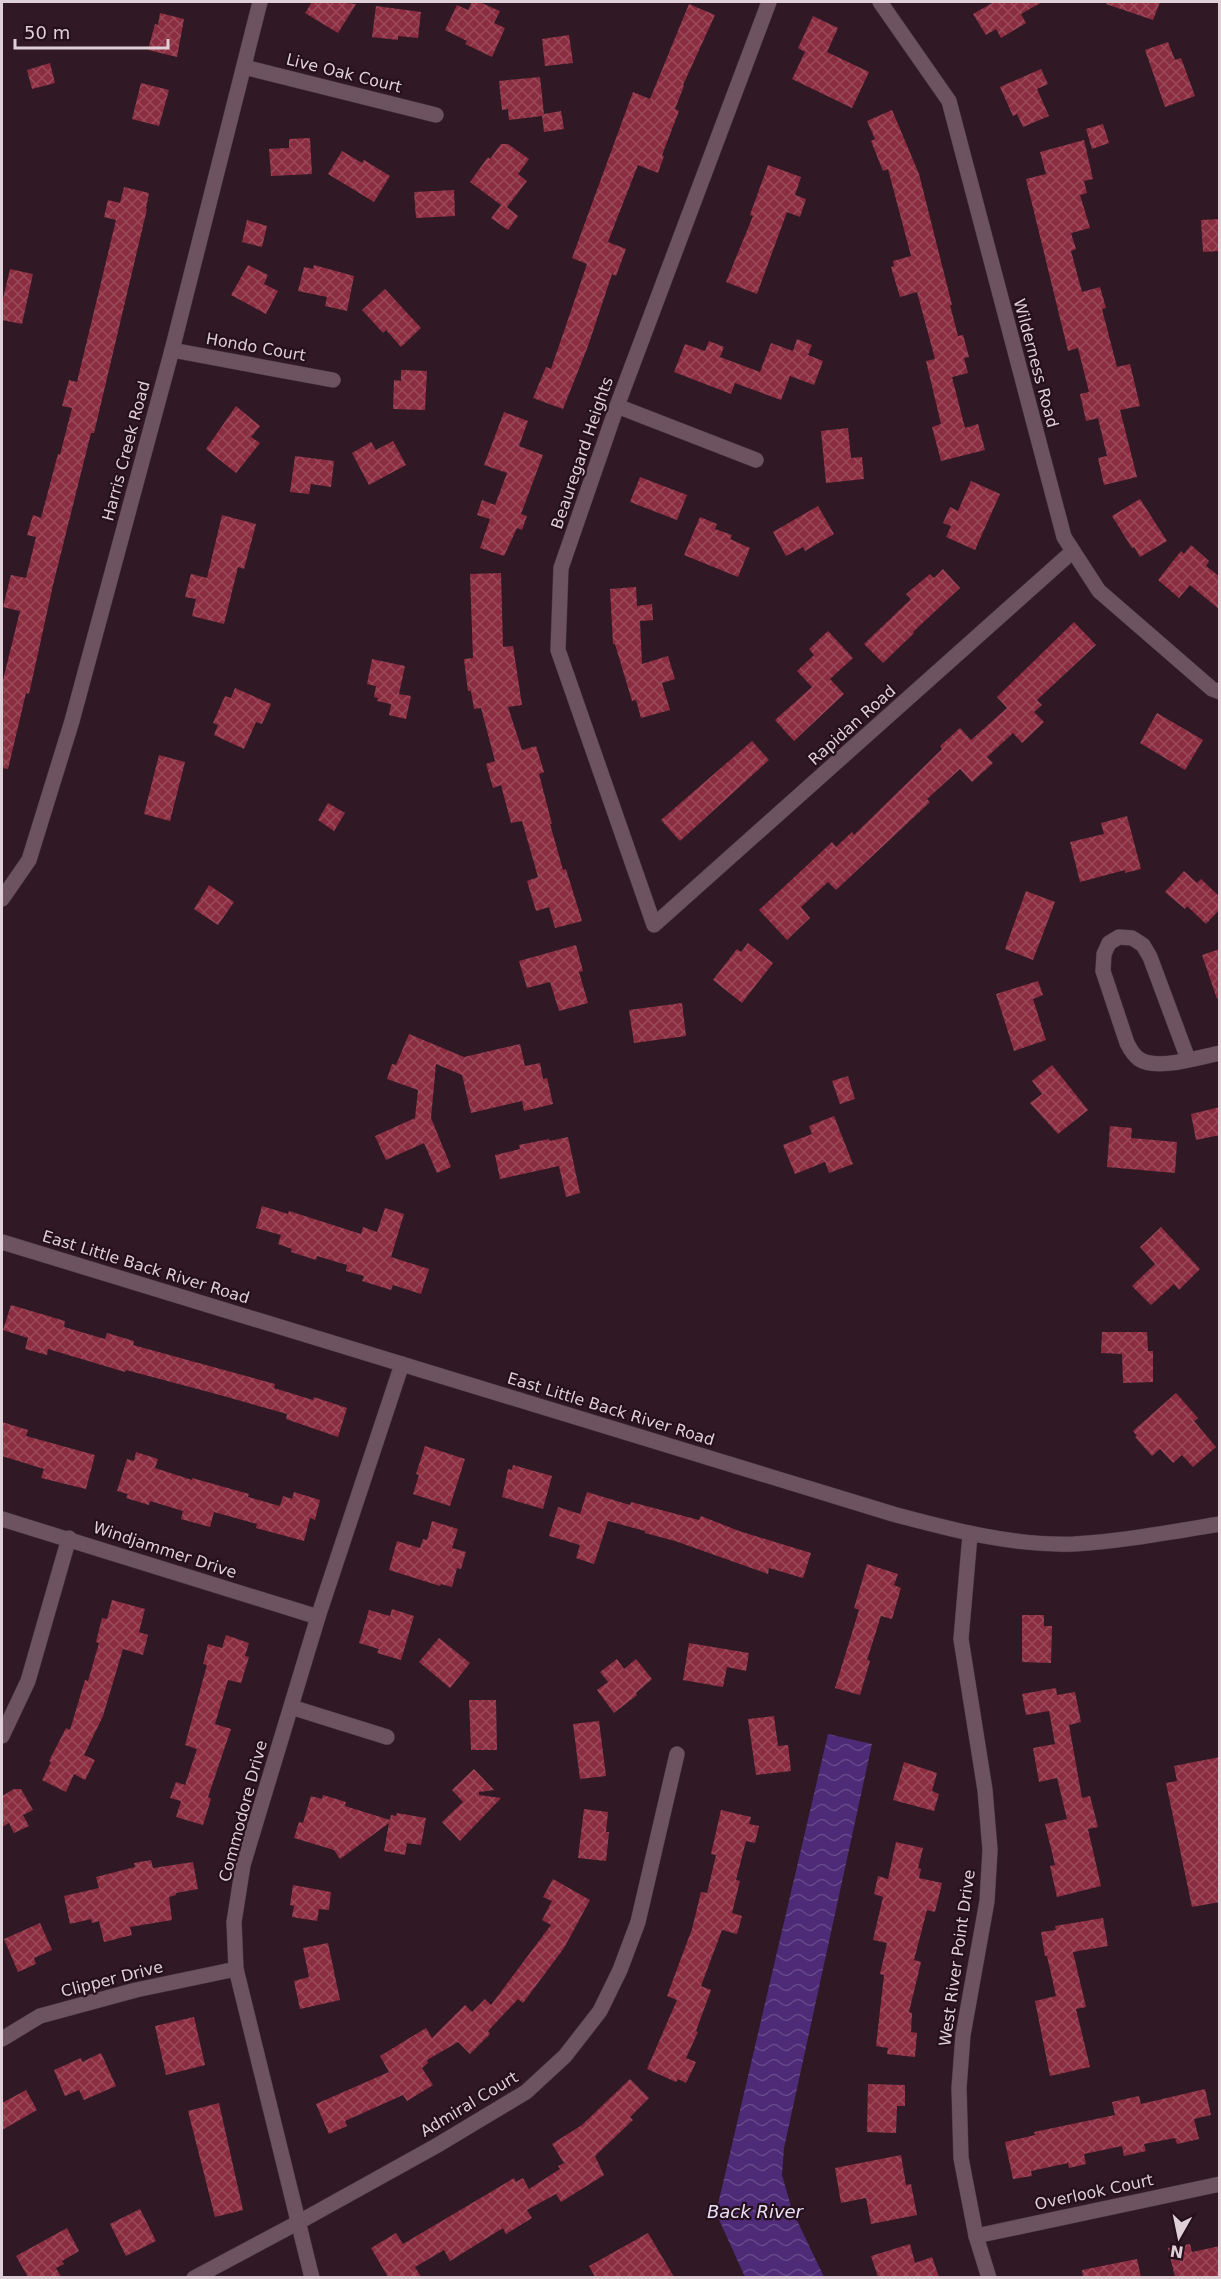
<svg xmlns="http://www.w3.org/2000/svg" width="1221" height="2279" font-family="'DejaVu Sans',sans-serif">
<defs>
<pattern id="water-waves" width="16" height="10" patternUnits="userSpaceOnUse" patternTransform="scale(1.5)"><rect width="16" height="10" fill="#4e2a77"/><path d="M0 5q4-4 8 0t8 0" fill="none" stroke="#67488a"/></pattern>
<pattern id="building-cross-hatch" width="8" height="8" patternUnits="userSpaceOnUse" patternTransform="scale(1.5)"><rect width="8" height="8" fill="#8b2d40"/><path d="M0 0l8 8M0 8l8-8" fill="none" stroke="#9b4a5b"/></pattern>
</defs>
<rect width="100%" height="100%" fill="#301925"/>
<path fill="url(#water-waves)" d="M828,1734L872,1744L784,2148L782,2175L792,2210L824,2277H745L716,2213Z"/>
<g fill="url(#building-cross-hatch)">
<path d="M312,2H335L356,4L338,33L305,13Z"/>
<path d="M472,2H479L500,11L494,23L505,28L492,57L465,44L467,41L445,30L457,5L468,10Z"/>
<path d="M994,2H1042L1021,14L1026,23L1001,38L996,29L986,35L973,14Z"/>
<path d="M1107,2H1160L1153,20L1106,4Z"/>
<path d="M689,4L715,15L683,85L684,86L675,109L679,111L662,155L664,156L658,173L638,165L616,221L608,242L626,249L616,276L612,274L588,346L563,409L533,398L546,367L551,369L587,264L572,258L633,92L650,99Z"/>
<path d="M376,6L421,12L418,38L398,36V40L372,37Z"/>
<path d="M160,13L184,19L177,57L148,50L155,24L158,25Z"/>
<path d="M813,16L838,28L827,52L869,72L852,108L792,79L805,52L798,48Z"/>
<path d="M569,35L573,63L545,66L542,39Z"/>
<path d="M1168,42L1175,60L1181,58L1195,96L1165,107L1145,50Z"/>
<path d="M50,63L55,83L32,89L27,70Z"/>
<path d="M1041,69L1048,84L1037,89L1049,116L1023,127L1017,114L1013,116L1000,87Z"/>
<path d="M540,77L544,114L561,111L564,129L544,132L542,116L509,120L508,109L502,110L499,81Z"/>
<path d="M141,83L169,90L159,126L132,119Z"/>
<path d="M892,110L919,174L952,305H950L958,336L963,335L969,357L964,358L968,373L952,377L965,428L978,424L985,450L941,461L932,427L941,424L926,361L935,359L917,292L900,297L891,267L894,266L893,261L911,256L888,169L883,171L871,141L875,139L867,121Z"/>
<path d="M1103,124L1109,143L1092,149L1086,129Z"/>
<path d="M310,138L312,174L271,176L269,149L289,148V139Z"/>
<path d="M1084,140L1093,179L1084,181L1087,193L1080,195L1090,228L1071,233L1076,249L1071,251L1082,292L1100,287L1106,308L1102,309L1117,367L1130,364L1140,406L1120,410L1137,477L1104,485L1098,458L1107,456L1098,418L1086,421L1080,394L1089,392L1078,348L1068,351L1026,179L1046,174L1040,152Z"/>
<path d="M501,144H508L529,159L518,174L527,181L507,207L518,216L508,230L491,218L501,205L470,182L488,157L490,159Z"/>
<path d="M342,151L362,163L364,160L390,176L374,202L328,174Z"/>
<path d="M768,165L801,177L795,195L806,199L800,217L787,212L757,294L726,282L753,216L750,215Z"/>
<path d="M124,187L149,193L146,208L147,209L103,395L94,433H91L53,585L29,694L26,693L8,769L2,768V684L20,611L3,607L11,575L26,578L36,537L27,535L33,515L41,518L58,454L60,455L72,408L62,406L69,380L77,382L116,220L104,217L108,200L120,203Z"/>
<path d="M454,190L455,216L416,218L414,192Z"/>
<path d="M1220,219V251L1203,252L1201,220Z"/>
<path d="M247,220L267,226L262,247L242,242Z"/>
<path d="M248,265L268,275L264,284L278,291L266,314L231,295Z"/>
<path d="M314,265L354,276L347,311L325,306L327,297L298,291L304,267L313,269Z"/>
<path d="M10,269L33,274L22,324L2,320V303Z"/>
<path d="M385,289L421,328L401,347L386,330L383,333L362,310Z"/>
<path d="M797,339L812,345L808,355L823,361L814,385L790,376L781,400L735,383L731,394L674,372L685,344L705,351L709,341L724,347L720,357L760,372L771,343L793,351Z"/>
<path d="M401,370L427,371L425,410L393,409L394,380L401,381Z"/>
<path d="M236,406L260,426L251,437L260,443L236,473L206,449Z"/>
<path d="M504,412L528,421L519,446L543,455L521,514L527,516L522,530L517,528L504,556L480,548L490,519L477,515L482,500L495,505L507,473L484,465Z"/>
<path d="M848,428L851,458L862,457L864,479L826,483L821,431Z"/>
<path d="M393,441L406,465L369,485L352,453L371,442L376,450Z"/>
<path d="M295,456L334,461L331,487L311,484L309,494L290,492Z"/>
<path d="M640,477L687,495L677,520L630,502Z"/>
<path d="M971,481L1000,494L975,550L946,537L951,526L943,523L950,507L958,511Z"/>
<path d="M1140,499L1167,541L1140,557L1134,547L1132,548L1112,516Z"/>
<path d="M818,506L834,534L805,551L803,547L786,556L773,532Z"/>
<path d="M222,515L256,524L244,569L238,567L224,624L192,616L196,599L185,597L191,574L207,578Z"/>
<path d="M700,517L717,524L715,529L732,535L730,539L750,548L738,577L684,555Z"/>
<path d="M1191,545L1209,561L1206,566L1220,577V610L1190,585L1179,598L1158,580L1181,551L1184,554Z"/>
<path d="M943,569L960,588L913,632L914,633L883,663L864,644L911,599L906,594L930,574L934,578Z"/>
<path d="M501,573L503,647L513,646L522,705L508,707L522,750L536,746L544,772L539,774L552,824H550L563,870L566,869L582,921L555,928L549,907L536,911L527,881L538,877L522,821L511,823L501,785L493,788L486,764L495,761L481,708L474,709L471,691H468L464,659L473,658L470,574Z"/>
<path d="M636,587L637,606L652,604L653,620L640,621L642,664L668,656L675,679L662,683L670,710L641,718L636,700L632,701L615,644H613L610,589Z"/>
<path d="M1074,622L1096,645L1037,700L1042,705L1034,712L1044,722L1022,743L1013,733L987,757L993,763L972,782L960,769L927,799L930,802L836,890L828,882L801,907L810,918L787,940L759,910L832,842L836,847L852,832L854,835L942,749L940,746L960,728L971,740L1007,708L997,697Z"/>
<path d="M828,631L853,658L830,679L844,694L794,741L775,720L812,687L797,671L814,655L809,649Z"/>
<path d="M372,659L405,666L399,694L411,696L406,719L389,715L391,704L377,701L378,698L374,697L376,686L367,684Z"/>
<path d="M235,688L271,704L262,724L256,722L244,749L214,735L218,725L213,723L225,696L231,698Z"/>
<path d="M1157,713L1203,740L1185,770L1140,743Z"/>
<path d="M752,741L769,760L680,841L661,820Z"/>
<path d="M159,755L185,762L170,821L144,814Z"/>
<path d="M328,803L345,813L334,831L318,820Z"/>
<path d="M1127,816L1141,869L1125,873V870L1080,882L1070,842L1104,834L1101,823Z"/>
<path d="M1184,871L1197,883L1201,879L1220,897V909L1206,924L1187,906L1185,909L1165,892Z"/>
<path d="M209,885L234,902L218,925L194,909Z"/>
<path d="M1026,891L1055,902L1033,960L1005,949Z"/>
<path d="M748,943L773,963L742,1003L713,980L737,949L741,952Z"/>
<path d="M576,945L583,971L579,972L588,1003L559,1011L550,982L527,988L519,961Z"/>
<path d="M1220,949V998L1217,999L1202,955Z"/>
<path d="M1038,981L1043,995L1033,999L1046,1040L1014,1051L996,994Z"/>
<path d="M682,1003L686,1036L634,1043L629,1010Z"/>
<path d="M409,1034L464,1057L520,1044L525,1066L540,1063L543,1079L547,1078L553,1104L524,1111L522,1101L471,1113L462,1075L436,1064L431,1118L451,1167L437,1173L424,1143L386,1160L375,1136L415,1118L418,1090L387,1079L392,1064L396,1065Z"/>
<path d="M1052,1065L1088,1110L1058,1134L1030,1103L1042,1094L1032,1081Z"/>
<path d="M848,1076L855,1099L840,1104L832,1081Z"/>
<path d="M1220,1107V1135L1196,1140L1191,1114Z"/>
<path d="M834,1116L853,1164L829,1173L825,1162L795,1174L783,1145L812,1134L809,1126Z"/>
<path d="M1110,1126L1132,1128L1131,1138L1177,1142L1175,1173L1107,1167Z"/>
<path d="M568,1137L580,1193L566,1197L559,1166L500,1179L495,1155L520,1149L519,1145L549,1139L550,1141Z"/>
<path d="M262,1206L288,1214L289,1211L361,1234L363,1227L377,1232L385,1208L404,1214L391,1257L429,1269L421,1294L393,1285L391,1290L362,1281L364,1276L346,1271L347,1265L317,1256L316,1260L291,1252L292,1249L278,1244L281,1235L256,1228Z"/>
<path d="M1161,1227L1200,1269L1179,1290L1174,1284L1151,1305L1132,1286L1155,1264L1140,1247Z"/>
<path d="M11,1305L65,1321L64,1327L105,1339L107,1333L134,1341L133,1345L275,1384L274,1388L313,1400L314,1397L347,1408L338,1437L286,1419L287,1414L220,1395L126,1370L125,1372L48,1349L47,1355L25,1349L28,1338L3,1330Z"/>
<path d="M1102,1332H1147L1148,1351H1153V1382L1123,1383L1122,1354L1101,1353Z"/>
<path d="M1176,1393L1198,1418L1194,1421L1216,1447L1193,1467L1182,1455L1173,1463L1160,1449L1152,1456L1135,1437L1137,1436L1133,1431Z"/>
<path d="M2,1422L28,1430L26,1436L95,1455L86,1489L41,1478L44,1469L2,1456Z"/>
<path d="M425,1446L465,1459L450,1506L413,1494L419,1475L416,1474Z"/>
<path d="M136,1452L158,1459L155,1468L192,1480V1478L249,1494L248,1497L280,1506L283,1496L292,1499L294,1492L320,1500L315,1520L310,1518L304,1541L256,1528L257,1524L214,1512L210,1527L181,1519L183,1511L150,1501L149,1505L126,1498L128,1494L117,1491L127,1459L134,1461Z"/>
<path d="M513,1465L552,1476L543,1509L502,1497L508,1469L512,1470Z"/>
<path d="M587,1492L630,1505L631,1502L699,1520L701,1516L739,1531L811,1553L803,1578L769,1568L768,1574L675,1541L645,1533V1531L608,1521L594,1564L576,1558L580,1545L549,1536L558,1507L580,1514Z"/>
<path d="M432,1521L458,1529L452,1548L466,1552L461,1569L457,1568L452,1587L441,1584L440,1586L389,1570L397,1541L420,1548L423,1539L427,1540Z"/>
<path d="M867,1564L898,1574L894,1585L901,1588L892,1619L881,1616L867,1660L870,1661L860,1695L835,1688L859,1610L854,1608Z"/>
<path d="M112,1600L145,1609L139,1632L148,1635L143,1655L123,1649L103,1716L84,1755L95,1760L85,1780L74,1774L66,1792L42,1780L51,1762L49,1761L66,1728L70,1730L85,1680L88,1681L99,1643L96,1642L102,1618L107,1619Z"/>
<path d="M392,1609L414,1616L401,1660L377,1653L379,1649L359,1643L369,1610L390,1616Z"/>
<path d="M1022,1615H1044V1626H1052L1051,1663L1022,1662Z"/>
<path d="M226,1635L249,1643L245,1656L249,1657L241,1683L228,1680L215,1724L231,1729L208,1797L211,1799L203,1825L176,1817L181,1801L170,1798L176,1782L185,1785L197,1749L185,1745L207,1665L203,1664L208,1644L222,1648Z"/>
<path d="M439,1638L470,1663L450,1688L419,1662Z"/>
<path d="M689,1643L749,1653L746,1671L727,1667L723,1687L683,1680Z"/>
<path d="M617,1659L624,1669L636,1659L652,1679L636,1693L637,1695L614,1713L597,1690L608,1682L600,1672Z"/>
<path d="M1056,1688L1057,1695L1075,1692L1081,1722L1069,1725L1082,1798L1090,1796L1098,1827L1088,1829L1101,1886L1057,1897L1050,1866L1055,1865L1045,1824L1067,1819L1057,1778L1039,1782L1033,1748L1055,1744L1049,1711L1026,1715L1022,1694Z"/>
<path d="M469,1700H496L497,1750H471Z"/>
<path d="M774,1716L778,1746L788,1745L791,1771L756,1775L748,1719Z"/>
<path d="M599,1721L606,1776L580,1779L573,1724Z"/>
<path d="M1220,1757V1902L1192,1907L1166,1783L1177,1781L1174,1766Z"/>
<path d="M904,1762L937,1773L932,1791L939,1794L934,1811L893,1800Z"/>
<path d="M474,1769L494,1790L479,1792V1795L501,1798L460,1841L442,1822L463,1802L452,1790Z"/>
<path d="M14,1789H21L33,1810L23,1815L29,1826L14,1833L9,1823L2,1827V1796Z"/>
<path d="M323,1795L346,1802L345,1806L390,1820L391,1815L396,1816L397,1813L426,1818L421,1845L407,1843L405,1855L384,1851L389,1823L340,1859L334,1850L294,1838L299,1822L303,1823L311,1796L322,1799Z"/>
<path d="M584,1809L608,1812L606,1832H609L606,1861L578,1858Z"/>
<path d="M721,1810L751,1817L749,1824L759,1826L755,1843L746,1841L736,1880L740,1881L732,1913L742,1916L737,1934L722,1930L701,1986L711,1990L696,2031L698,2032L686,2058L696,2062L686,2083L678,2079L676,2082L647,2069L677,2000L667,1996L692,1929L701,1892L707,1893L716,1855L711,1854Z"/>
<path d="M896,1842L923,1848L918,1868L921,1869L919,1878L942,1883L935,1912L927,1910L914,1960L921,1962L909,2012L912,2013L911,2032L917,2033L915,2057L887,2054L888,2048L876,2046L884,1975L880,1974L887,1943L873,1940L883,1897L874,1894L878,1876L888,1879Z"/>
<path d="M151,1860L153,1868L193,1862L198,1889L176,1893V1895L169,1897L172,1920L130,1927L132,1935L104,1942L99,1921L92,1923L91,1919L70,1924L64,1896L99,1888L96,1877L135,1867L134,1863Z"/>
<path d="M553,1879L590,1900L564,1948L523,2003L518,1999L488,2031L490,2034L470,2054L458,2042L427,2060L428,2063L422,2068L433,2085L407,2101L403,2095L345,2121L347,2126L329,2134L316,2104L389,2072L380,2056L426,2028L432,2038L465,2005L472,2012L485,1999L491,2005L551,1925L542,1920L552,1901L543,1897Z"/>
<path d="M293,1885L331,1892L329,1910L319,1909L317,1921L292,1917L294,1906L290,1905Z"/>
<path d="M1103,1918L1108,1946L1073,1952L1086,2007L1076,2009L1090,2067L1050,2076L1035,2001L1056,1996L1047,1956H1045L1041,1932L1056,1930L1055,1926Z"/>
<path d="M40,1923L52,1950L34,1958L36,1964L18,1972L4,1939Z"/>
<path d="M328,1943L340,2000L300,2009L294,1981L309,1977L303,1948Z"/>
<path d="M194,2017L205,2065L166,2075L155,2026Z"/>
<path d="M101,2053L116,2086L84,2100L79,2090L65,2096L54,2070L81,2058L82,2062Z"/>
<path d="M630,2079L649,2098L630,2117L633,2120L595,2156L604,2175L561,2202L556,2194L527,2210L532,2218L506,2234L503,2228L450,2261L444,2250L415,2267L421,2277H388L371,2248L396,2233L403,2244L514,2178L516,2182L523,2178L529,2189L560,2169L558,2166L564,2163L552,2144L582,2125Z"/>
<path d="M868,2084L905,2085V2106H897L896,2133L867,2132Z"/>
<path d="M1205,2089L1211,2115L1194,2119L1199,2139L1177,2144L1175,2138L1144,2144L1146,2151L1124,2156L1122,2146L1084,2154L1086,2164L1069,2168L1068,2163L1031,2171L1032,2176L1013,2179L1005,2142L1035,2135L1034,2132L1115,2115L1112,2102L1139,2096L1141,2104Z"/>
<path d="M26,2090L37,2110L2,2130V2103Z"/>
<path d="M219,2103L243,2210L215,2217L188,2111Z"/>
<path d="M901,2155L906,2185L911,2184L917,2215L871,2224L866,2198L841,2203L835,2168Z"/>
<path d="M140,2209L156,2241L126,2256L110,2224Z"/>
<path d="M67,2228L79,2251L62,2261L64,2264L56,2268L61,2277H28L16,2256Z"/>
<path d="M648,2233L674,2277H595L589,2266Z"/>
<path d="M910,2244L915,2263L932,2257L939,2277H878L871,2256Z"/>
<path d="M1190,2244L1192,2252L1220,2246V2276L1175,2277L1168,2248Z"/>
<path d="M1137,2259L1141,2277H1083L1082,2270Z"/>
</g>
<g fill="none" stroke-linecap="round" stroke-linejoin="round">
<g stroke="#47353e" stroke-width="16">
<g id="minor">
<path d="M769,2L617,406L561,568L558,650L654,925L1073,551"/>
<path d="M880,2L949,101L1064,537L1099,591L1212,689L1220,692"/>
<path d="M244,67L436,115"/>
<path d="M172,350L333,380"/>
<path d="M617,406L756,460"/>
<path d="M1188,1059L1150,957L1143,945L1132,938L1119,937L1109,943L1104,954L1103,971L1127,1043C1130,1049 1133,1055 1139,1059C1156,1071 1200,1057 1220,1053"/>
<path d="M2,1519L318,1617"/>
<path d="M970,1535L961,1639L985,1790L990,1850L987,1901L963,2035L959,2088L961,2158L976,2236L989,2278"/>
<path d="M291,1707L387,1737"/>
<path d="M2,1736L28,1681L69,1538"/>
<path d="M2,2039L40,2016L136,1990L236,1969"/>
<path d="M976,2236L1220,2184"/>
<path d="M194,2278L299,2222L436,2146L526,2092L565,2056L600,2011L620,1970L638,1922L677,1754"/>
<path d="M312,2278L236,1969L234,1922L243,1865L318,1617L402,1364"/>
</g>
</g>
<g stroke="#47353e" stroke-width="16">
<g id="tertiary">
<path d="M2,899L29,860L72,721L172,350L260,2"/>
<path d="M2,1242L893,1514C953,1530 1012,1546 1074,1544C1123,1541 1171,1532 1220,1524"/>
</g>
</g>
<use href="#minor" stroke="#6d525f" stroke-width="15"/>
<use href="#tertiary" stroke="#6d525f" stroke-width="15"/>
</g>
<g text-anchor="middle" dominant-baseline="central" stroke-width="4.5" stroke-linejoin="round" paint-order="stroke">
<g font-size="16" fill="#dfcfd6" stroke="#25101b">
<text transform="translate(344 73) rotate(14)">Live Oak Court</text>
<text transform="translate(256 347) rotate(10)">Hondo Court</text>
<text transform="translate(1036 363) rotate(75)">Wilderness Road</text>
<text transform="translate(126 451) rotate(-75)">Harris Creek Road</text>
<text transform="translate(582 453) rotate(-71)">Beauregard Heights</text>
<text transform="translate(852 725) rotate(-42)">Rapidan Road</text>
<text transform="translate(146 1267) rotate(17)">East Little Back River Road</text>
<text transform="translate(611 1409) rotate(17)">East Little Back River Road</text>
<text transform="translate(165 1550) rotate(18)">Windjammer Drive</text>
<text transform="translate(243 1811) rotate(-75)">Commodore Drive</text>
<text transform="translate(957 1958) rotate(-82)">West River Point Drive</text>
<text transform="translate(112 1979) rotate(-14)">Clipper Drive</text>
<text transform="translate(469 2104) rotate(-31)">Admiral Court</text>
<text transform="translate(1094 2192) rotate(-12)">Overlook Court</text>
</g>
<g font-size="18" font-style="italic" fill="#e8e0f7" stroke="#25101b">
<text x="755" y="2211">Back River</text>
</g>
</g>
<rect width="1221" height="2279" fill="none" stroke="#dfcfd6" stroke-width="6"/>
<g transform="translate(1179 2237) rotate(189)" stroke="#25101b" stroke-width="4.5" paint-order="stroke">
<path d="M0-4.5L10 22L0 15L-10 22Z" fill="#dfcfd6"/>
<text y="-9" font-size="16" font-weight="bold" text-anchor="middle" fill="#dfcfd6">N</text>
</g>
<path d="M15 39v9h153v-9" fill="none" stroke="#dfcfd6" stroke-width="3"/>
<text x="24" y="39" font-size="18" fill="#dfcfd6" stroke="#25101b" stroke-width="4.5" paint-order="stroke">50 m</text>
</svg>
